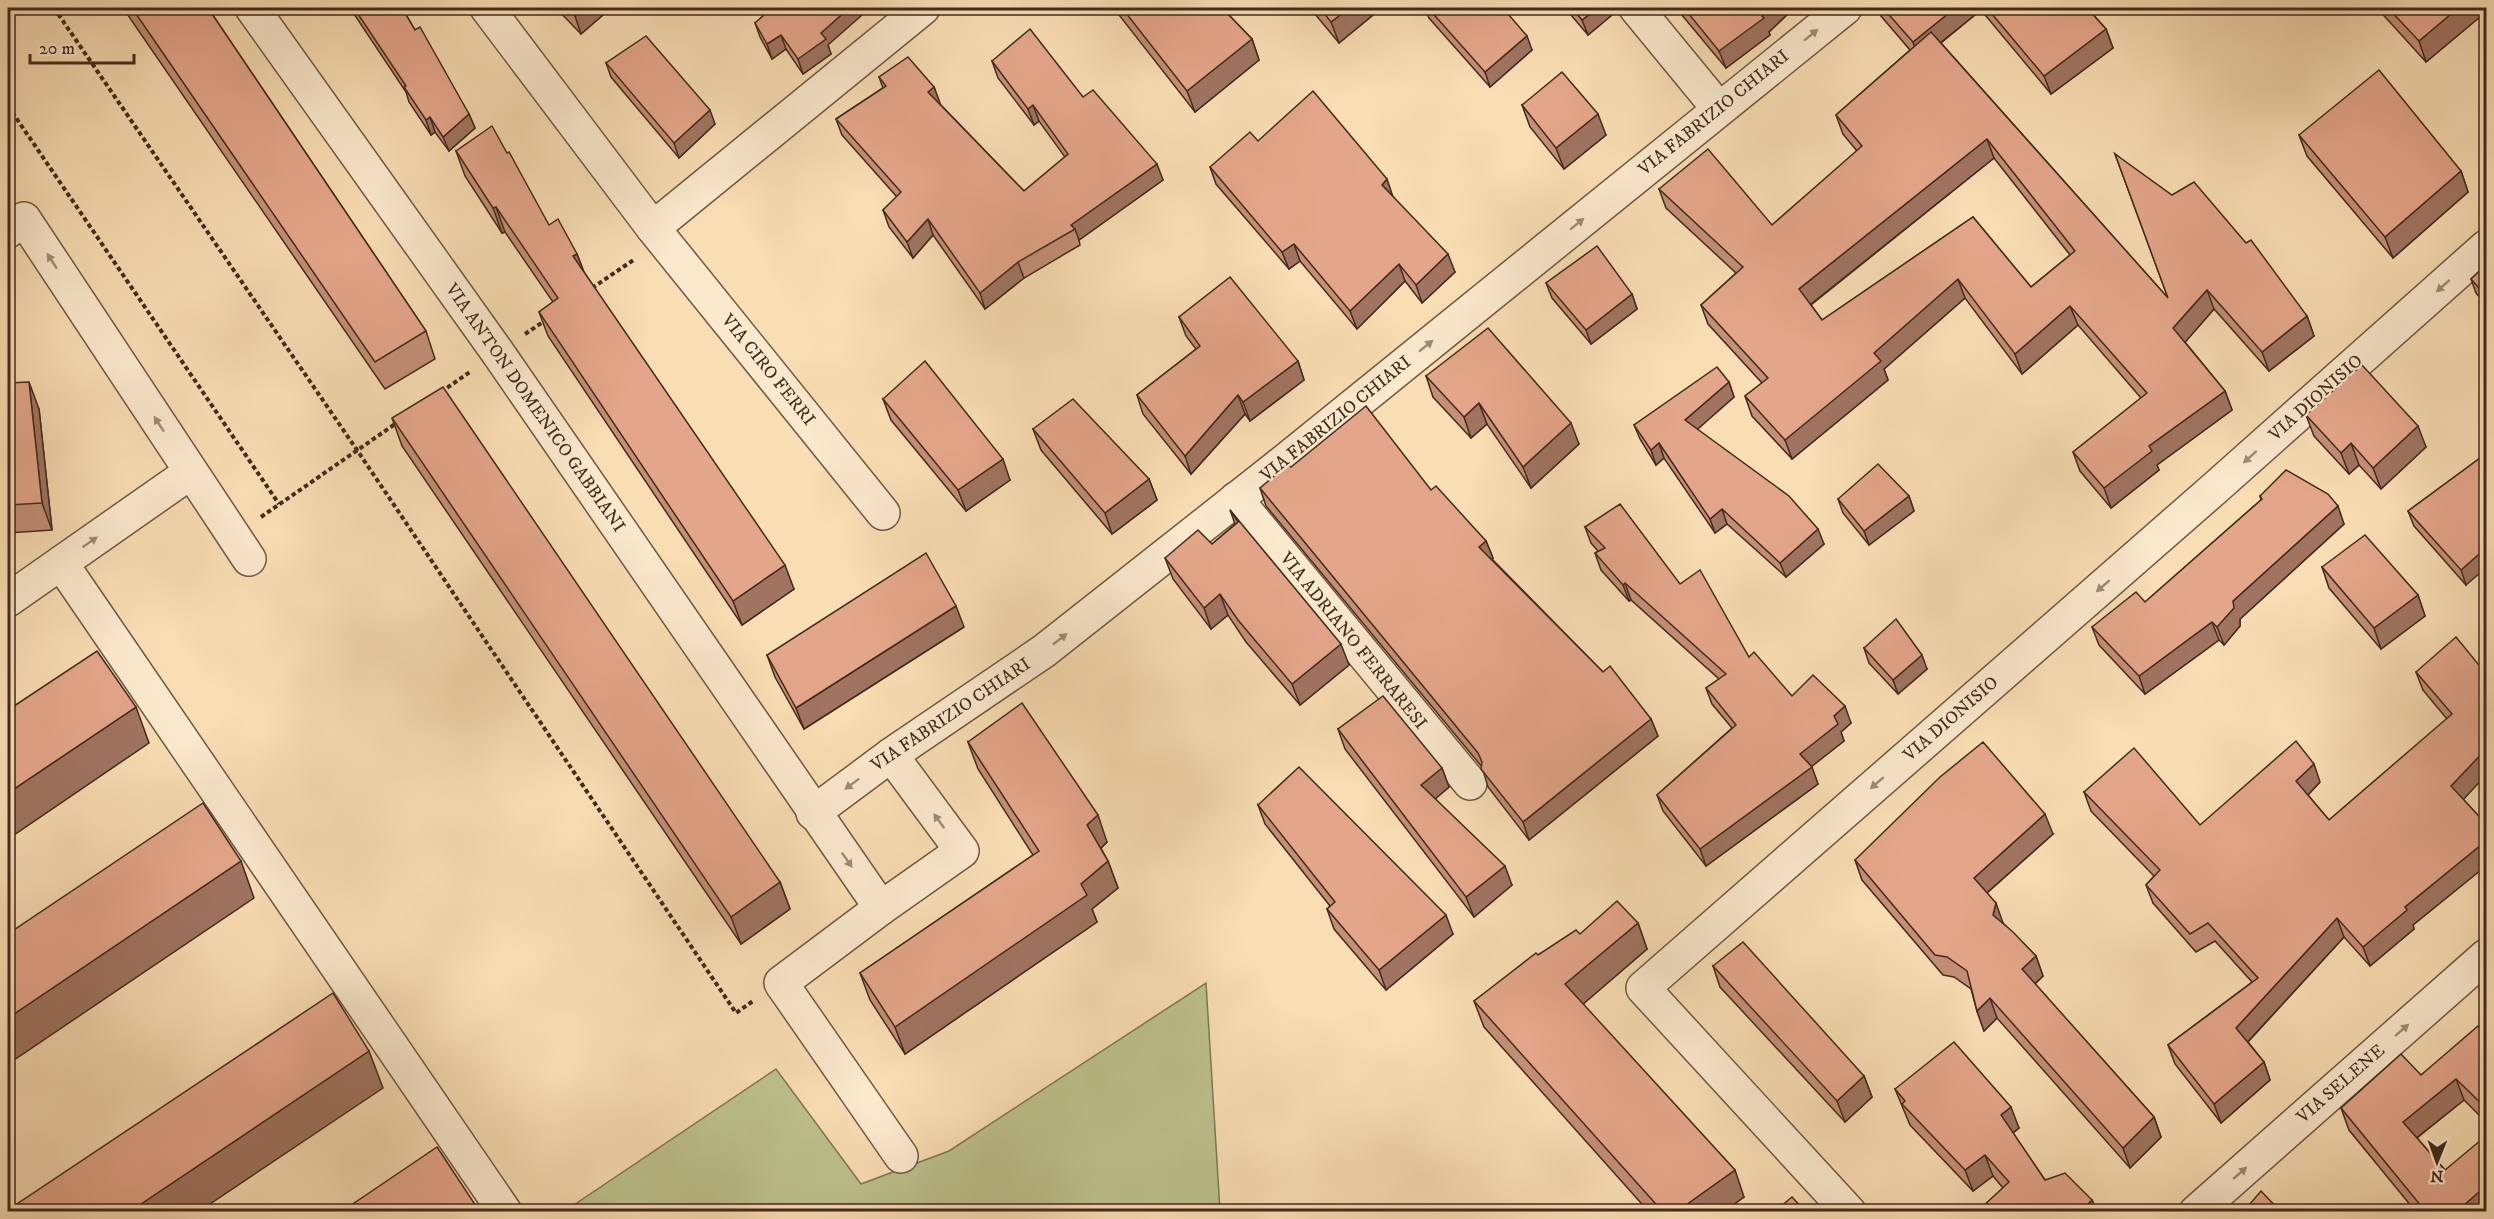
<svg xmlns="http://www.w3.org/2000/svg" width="2494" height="1219" font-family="'IM FELL DW Pica',serif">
<rect width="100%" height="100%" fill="#f9ddb3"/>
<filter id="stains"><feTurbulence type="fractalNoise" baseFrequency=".00333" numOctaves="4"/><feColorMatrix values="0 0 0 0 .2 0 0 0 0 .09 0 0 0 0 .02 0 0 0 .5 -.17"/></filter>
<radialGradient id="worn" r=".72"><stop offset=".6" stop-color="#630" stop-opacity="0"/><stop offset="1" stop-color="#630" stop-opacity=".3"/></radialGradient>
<path fill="#bdc18c" stroke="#807654" stroke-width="1.5" d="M1206,983L1220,1211H565L776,1069L861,1184L949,1151Z"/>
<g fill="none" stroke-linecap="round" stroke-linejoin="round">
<g stroke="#705742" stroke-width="36">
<g id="minor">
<path d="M252,8L498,353L881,908L962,851L891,755"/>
<path d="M487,8L653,228L883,513"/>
<path d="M1636,8L1719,109"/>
<path d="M653,228L923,8"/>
<path d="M8,231L24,219L249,559"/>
<path d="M1236,499L1470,783"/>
<path d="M61,563L505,1212"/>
<path d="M8,600L191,472"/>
<path d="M813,813L891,755L1044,651L1276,468L1845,8"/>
<path d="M881,908L781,983L901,1156"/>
<path d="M1849,1212L1643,988L2214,489L2486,247"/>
<path d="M2196,1212L2486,956"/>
</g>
</g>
<g stroke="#422a1c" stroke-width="4" stroke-dasharray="4.5 3" stroke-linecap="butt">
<path d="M54,8L357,450L736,1013L753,1001"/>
<path d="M8,106L279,504"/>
<path d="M592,288L635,259"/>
<path d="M525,334L546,320"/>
<path d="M441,392L470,372"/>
<path d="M261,517L398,422"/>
</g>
<use href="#minor" stroke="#fbe9ce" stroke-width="33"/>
</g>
<g fill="#c48f77" stroke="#422a1c" stroke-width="1.5" fill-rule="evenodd">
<path d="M124,8H208L426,331L435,359L385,389L125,11Z"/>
<path d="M350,8H402L415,30L469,114L475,128L449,151L435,132L431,135L409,102L406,92Z"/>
<path d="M556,8H611L581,34Z"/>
<path d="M1117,8H1227L1228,12L1227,13L1252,39L1259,60L1195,112L1119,15Z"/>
<path d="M1310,8H1378L1379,10L1339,43Z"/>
<path d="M1425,8H1503L1532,50L1490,87L1429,18Z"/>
<path d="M1565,8H1618V10L1588,35Z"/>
<path d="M1676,8H1794L1769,32L1770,35L1726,68Z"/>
<path d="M1878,8H2087L2106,29L2113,48L2051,94L1981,10L1941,43L2168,298L2115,154L2307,316L2314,336L2269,371L2214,309L2185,342L2225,391L2232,410L2157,465L2159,470L2111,508L2080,471L2073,452L2141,398L2078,325L2022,374L1965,298L1884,369L1888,380L1792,459L1752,416L1745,396L1762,383L1708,324L1701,305L1736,273L1666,208L1659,189L1772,225L1857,151L1843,134L1836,115L1910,50L1881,16ZM1994,158L2070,255L2031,287L1973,217L1822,320L1811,305Z"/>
<path d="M2377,8H2487V11L2426,62Z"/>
<path d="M755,23L828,45L831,54L803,74L786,49L772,59L760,37Z"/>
<path d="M2487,56V76L2481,61Z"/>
<path d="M992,61L1083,97L1163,180L1079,240L1080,245L1024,278L985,309L933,235L913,258L889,227L883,210L897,197L842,135L836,119L883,88L879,77L934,87L940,104L1024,191L1065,157L1039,121L1034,125L998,78Z"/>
<path d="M606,63L715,124L679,158L611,77Z"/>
<path d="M1522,105L1606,135L1564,169L1530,127Z"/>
<path d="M2299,135L2461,171L2468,192L2393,258L2307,156Z"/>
<path d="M1258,141L1393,197L1455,272L1422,303L1405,281L1357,329L1300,261L1289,269L1216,184L1210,167Z"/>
<path d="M456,151L549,225L577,254L584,272L794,589L742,625L548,336L539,312L553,302L505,232L502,233L465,176Z"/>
<path d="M2487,264V305L2476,293L2471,279Z"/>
<path d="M1546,283L1632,294L1637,309L1591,344L1552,298Z"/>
<path d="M1179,317L1298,361L1304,380L1250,421L1245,414L1191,474L1143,414L1137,395L1196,349L1186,336Z"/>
<path d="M1426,376L1579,444L1531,488L1487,424L1471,438L1433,397Z"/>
<path d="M1729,382L1734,397L1697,429L1824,544L1786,577L1727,524L1715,533L1664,458L1656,465L1640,439L1634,425Z"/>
<path d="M8,383L39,409L52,530L8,533Z"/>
<path d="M883,399L1010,480L966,511L891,420Z"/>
<path d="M2306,415L2426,447L2381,489L2359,465L2349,474L2314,436Z"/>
<path d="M392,418L780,882L790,909L741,944L402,446Z"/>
<path d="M1033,429L1149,479L1157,500L1112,534L1041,450Z"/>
<path d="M2487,453L2466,585L2414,526L2408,511Z"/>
<path d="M1291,467L1431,490L1486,541L1493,558L1492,559L1603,672L1651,719L1658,736L1529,840L1488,787L1482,767L1266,506L1260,488Z"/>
<path d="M1909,496L1914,511L1869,545L1843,513L1838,499Z"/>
<path d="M2260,496L2344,524L2240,619V626L2224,645L2219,640L2145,694L2099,645L2092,627L2145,602L2261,500Z"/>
<path d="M1230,510L1349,665L1300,705L1246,642L1228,615L1211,629L1173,579L1165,558L1212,544L1235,524Z"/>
<path d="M1585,527L1680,584L1749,657L1792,696L1851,723L1841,732L1844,741L1811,766L1818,784L1706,866L1663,811L1657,795L1732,728L1712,704L1706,688L1719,679L1631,600L1629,601L1601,570L1595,553L1598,551L1591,543Z"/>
<path d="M2322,567L2418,595L2425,616L2381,649L2329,588Z"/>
<path d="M964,627L804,729L775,677L767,655Z"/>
<path d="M1864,648L1927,669L1898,694L1869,663Z"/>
<path d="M2416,672L2487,675V774L2463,799L2487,825V865L2413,925L2414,929L2370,966L2344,937L2248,1042L2264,1062L2270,1080L2221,1123L2175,1064L2168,1045L2252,982L2215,941L2196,952L2153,903L2146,885L2154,876L2091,811L2084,792L2200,825L2320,782L2308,795L2329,820L2447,719L2423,690Z"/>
<path d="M1338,729L1442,768L1449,787L1435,799L1512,885L1474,917L1345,749Z"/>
<path d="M968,742L1107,842L1101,848L1108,861L1118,888L1092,909L1097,922L905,1054L870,1000L860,973L1033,855L978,769Z"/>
<path d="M1258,805L1453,934L1386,990L1334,929L1327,909L1330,906L1265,824Z"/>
<path d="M2053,834L1987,893L2003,923L2036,956L2043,976L2035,984L2154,1117L2161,1137L2130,1168L1997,1018L1984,1031L1977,1011L1971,989L1954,977L1943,975L1862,880L1855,860Z"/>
<path d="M1638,923L1647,949L1583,1004L1744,1197L1723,1212H1649L1484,1027L1474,1001L1538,955L1580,934Z"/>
<path d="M1713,966L1864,1076L1872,1097L1845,1122L1720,987Z"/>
<path d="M2487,1035V1123L2464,1100L2417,1138L2445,1170L2487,1212H2416L2349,1130L2341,1108L2421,1075Z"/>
<path d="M1895,1089L2019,1128L2013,1133L2045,1180L2092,1200L2097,1212H1980V1209L2003,1188L1993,1176L1973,1191L1910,1125Z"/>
</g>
<g fill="#a07461" stroke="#422a1c" stroke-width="1.5">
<path d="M584,8H611L581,34L575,16Z"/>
<path d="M849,8H870L828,45L831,54L803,74L798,59L821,33Z"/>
<path d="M1218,8H1227L1228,12L1223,22Z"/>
<path d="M1349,8H1378L1379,10L1339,43L1331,22Z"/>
<path d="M1598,8H1618V10L1588,35L1582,20Z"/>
<path d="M1771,8H1794L1769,32L1770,35L1726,68L1719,51L1762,16Z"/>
<path d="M1955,8H1980L1981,10L1919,60L1913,42Z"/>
<path d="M2458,8H2487V11L2426,62L2419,41Z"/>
<path d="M2106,29L2113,48L2051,94L2044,76Z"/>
<path d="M781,35L786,49L772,59L767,44Z"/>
<path d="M1527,36L1532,50L1490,87L1485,72Z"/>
<path d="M1252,39L1259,60L1195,112L1187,91Z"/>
<path d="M934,87L940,103L934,108L928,92Z"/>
<path d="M1033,105L1039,121L1034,125L1028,109Z"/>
<path d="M710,110L715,124L679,158L674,143Z"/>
<path d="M469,114L475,128L449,151L443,137Z"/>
<path d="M1598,114L1606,135L1564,169L1556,148Z"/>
<path d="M430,117L435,132L431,135L426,120Z"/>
<path d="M1987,139L1994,158L1806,308L1799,289Z"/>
<path d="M1157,164L1163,180L1079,240L1075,229L1071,225Z"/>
<path d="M2461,171L2468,192L2393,258L2385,237Z"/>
<path d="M1387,179L1393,197L1382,185Z"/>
<path d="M496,207L505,232L502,233L493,208Z"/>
<path d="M928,219L933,235L913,258L907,242Z"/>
<path d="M1294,244L1300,261L1289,269L1282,252Z"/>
<path d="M577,254L586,278L573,256Z"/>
<path d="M1448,254L1455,272L1422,303L1416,285Z"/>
<path d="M1018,262L1024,278L985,309L980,293Z"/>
<path d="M1399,264L1405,281L1357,329L1350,311Z"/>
<path d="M1958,279L1965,298L1884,369L1888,380L1792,459L1785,440L1874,353Z"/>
<path d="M2207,290L2214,309L2180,348L2173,328Z"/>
<path d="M1632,294L1637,309L1591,344L1586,330Z"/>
<path d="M2070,306L2078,325L2022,374L2015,354Z"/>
<path d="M2307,316L2314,336L2269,371L2262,352Z"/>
<path d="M1298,361L1304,380L1250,421L1243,402Z"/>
<path d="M29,382L39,409L52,530L42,503Z"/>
<path d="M1729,382L1734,397L1691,435L1685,420Z"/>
<path d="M2225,391L2232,410L2157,465L2159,470L2111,508L2104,488L2149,446Z"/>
<path d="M1238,395L1245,414L1191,474L1185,456Z"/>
<path d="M1479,403L1487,424L1471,438L1464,417Z"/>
<path d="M1571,423L1579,444L1531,488L1523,467Z"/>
<path d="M2418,426L2426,447L2381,489L2373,468Z"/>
<path d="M1659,443L1664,458L1656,465L1651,450Z"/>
<path d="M2351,443L2359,465L2349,474L2341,453Z"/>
<path d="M1003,459L1010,480L966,511L958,490Z"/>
<path d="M1149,479L1157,500L1112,534L1105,513Z"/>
<path d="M1909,496L1914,511L1869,545L1864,531Z"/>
<path d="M2338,506L2344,524L2240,619V626L2224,645L2217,627L2233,601Z"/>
<path d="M1722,509L1727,524L1715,533L1710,519Z"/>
<path d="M1818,529L1824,544L1786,577L1780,563Z"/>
<path d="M1486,541L1493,558L1486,564L1479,547Z"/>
<path d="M2487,547V567L2466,585L2461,570Z"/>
<path d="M785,565L794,589L742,625L733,601Z"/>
<path d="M1625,583L1631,600L1629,601L1623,585Z"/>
<path d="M1220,594L1228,615L1211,629L1204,608Z"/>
<path d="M2418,595L2425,616L2381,649L2374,628Z"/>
<path d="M956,606L964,627L804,729L796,708Z"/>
<path d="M2212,622L2219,640L2145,694L2139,676Z"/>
<path d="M1341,644L1349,665L1300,705L1292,684Z"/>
<path d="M1922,655L1927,669L1898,694L1893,680Z"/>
<path d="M1845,706L1851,723L1841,732L1844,741L1806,771L1800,754L1834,716Z"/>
<path d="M136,707L149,743L8,839V793Z"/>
<path d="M1651,719L1658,736L1529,840L1523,822Z"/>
<path d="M2487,748V774L2458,805L2451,786Z"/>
<path d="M2314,764L2320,782L2303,800L2296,781Z"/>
<path d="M1812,767L1818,784L1706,866L1700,849Z"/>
<path d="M1442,768L1449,787L1428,805L1421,785Z"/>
<path d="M2045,814L2053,834L1981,898L1974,878Z"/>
<path d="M1098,815L1107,842L1097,852L1087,825Z"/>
<path d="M2487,840V865L2413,925L2414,929L2370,966L2363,947L2405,907Z"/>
<path d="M241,861L254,898L8,1064V1018Z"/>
<path d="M1108,861L1118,888L1092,909L1097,922L905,1054L895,1027L1081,884Z"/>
<path d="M1505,866L1512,885L1474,917L1466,897Z"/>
<path d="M780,882L790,909L741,944L731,917Z"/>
<path d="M1996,903L2003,923L2001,935L1993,915Z"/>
<path d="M1446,915L1453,934L1386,990L1379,970Z"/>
<path d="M2337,918L2344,937L2243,1047L2236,1028Z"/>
<path d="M1638,923L1647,949L1575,1011L1565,984Z"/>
<path d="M2036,956L2043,976L2029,989L2022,969Z"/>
<path d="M1990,998L1997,1018L1984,1031L1977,1011Z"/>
<path d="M369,1051L383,1088L198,1212H129Z"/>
<path d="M2264,1062L2270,1080L2221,1123L2214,1104Z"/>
<path d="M1864,1076L1872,1097L1845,1122L1837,1101Z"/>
<path d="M2456,1079L2464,1100L2410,1143L2403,1122Z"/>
<path d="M2011,1107L2019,1128L2009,1136L2001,1115Z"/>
<path d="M2154,1117L2161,1137L2130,1168L2123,1148Z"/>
<path d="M1985,1155L1993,1176L1973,1191L1965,1170Z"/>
<path d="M1735,1170L1744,1197L1723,1212H1676Z"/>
<path d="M2487,1185V1212H2456Z"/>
<path d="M2092,1200L2097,1212H2080Z"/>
<path d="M476,1206L478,1212H468Z"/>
</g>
<g fill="#e4a68a" stroke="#422a1c" stroke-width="1.5" fill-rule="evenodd">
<path d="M132,8H208L426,331L375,362Z"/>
<path d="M354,8H402L415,30L420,27L469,114L443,137L430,117L426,120L404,87L406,86Z"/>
<path d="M567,8H584L575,16Z"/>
<path d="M772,8H849L821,33L826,39L798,59L781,35L767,44L755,23Z"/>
<path d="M1122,8H1222L1252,39L1187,91Z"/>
<path d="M1320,8H1349L1331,22Z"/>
<path d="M1428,8H1503L1527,36L1485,72Z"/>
<path d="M1572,8H1598L1582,20Z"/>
<path d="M1684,8H1771L1762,16L1764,18L1719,51Z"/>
<path d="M1883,8H1955L1913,42Z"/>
<path d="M1987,8H2087L2106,29L2044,76Z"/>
<path d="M2388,8H2458L2419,41Z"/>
<path d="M1030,29L1083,97L1093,90L1157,164L1071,225L1075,229L1018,262L980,293L928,219L907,242L883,210L901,192L836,119L886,86L879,77L908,57L934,87L928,92L1024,191L1068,154L1033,105L1028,109L992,61Z"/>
<path d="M1931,32L2168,298L2115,154L2172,195L2194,182L2246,243L2251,240L2307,316L2262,352L2207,290L2173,328L2225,391L2149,446L2152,451L2104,488L2073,452L2147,393L2070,306L2015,354L1958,279L1874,353L1881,361L1785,440L1745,396L1768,378L1701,305L1743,267L1659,189L1708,149L1772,225L1862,146L1836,115ZM1987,139L2075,251L2031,287L1973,217L1822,320L1799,289Z"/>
<path d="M646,36L710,110L674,143L606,63Z"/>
<path d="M2487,56V67L2481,61Z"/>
<path d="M2379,70L2461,171L2385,237L2299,135Z"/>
<path d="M1562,72L1598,114L1556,148L1522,105Z"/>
<path d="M1313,91L1387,179L1382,185L1448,254L1416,285L1399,264L1350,311L1294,244L1282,252L1210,167L1250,132L1258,141Z"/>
<path d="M492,126L507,153L509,152L549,225L558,219L577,254L573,256L785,565L733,601L539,312L558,298L496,207L493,208L456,151Z"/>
<path d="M1597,246L1632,294L1586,330L1546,283Z"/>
<path d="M2487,264V297L2471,279Z"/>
<path d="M1230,277L1298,361L1243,402L1238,395L1185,456L1137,395L1200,346L1179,317Z"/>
<path d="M1488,328L1571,423L1523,467L1479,403L1464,417L1426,376Z"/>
<path d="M925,361L1003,459L958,490L883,399Z"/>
<path d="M2362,365L2418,426L2373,468L2351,443L2341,453L2306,415Z"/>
<path d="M1717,367L1729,382L1685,420L1789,496L1818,529L1780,563L1722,509L1710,519L1659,443L1651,450L1634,425Z"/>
<path d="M29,382L42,503L8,505V383Z"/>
<path d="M443,387L780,882L731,917L392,418Z"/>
<path d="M1073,399L1149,479L1105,513L1033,429Z"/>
<path d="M1366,406L1431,490L1436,486L1486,541L1479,547L1603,672L1610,666L1651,719L1523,822L1481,769L1482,762L1478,753L1260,488L1288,464L1291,467Z"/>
<path d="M2487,453V547L2461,570L2408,511Z"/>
<path d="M1878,464L1909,496L1864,531L1838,499Z"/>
<path d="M2286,470L2328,494L2338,506L2233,601L2234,608L2217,627L2212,622L2139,676L2092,627L2136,592L2145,602L2262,499L2260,496Z"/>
<path d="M1620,504L1680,584L1700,570L1749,657L1754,652L1792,696L1813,675L1845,706L1834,716L1838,724L1800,754L1812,767L1700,849L1657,795L1736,725L1706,688L1726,674L1625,583L1623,585L1595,553L1605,548L1585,527Z"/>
<path d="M1230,510L1341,644L1292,684L1238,620L1220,594L1204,608L1165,558L1198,530L1212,544L1238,522Z"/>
<path d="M2365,535L2418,595L2374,628L2322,567Z"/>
<path d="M926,553L956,606L796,708L767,655Z"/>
<path d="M1896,619L1922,655L1893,680L1864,648Z"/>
<path d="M2456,637L2487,675V748L2451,786L2487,825V840L2405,907L2407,910L2363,947L2337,918L2236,1028L2264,1062L2214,1104L2168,1045L2258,978L2208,923L2190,934L2146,885L2160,870L2084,792L2134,748L2200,825L2296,741L2314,764L2296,781L2329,820L2452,714L2416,672Z"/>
<path d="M97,651L136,707L8,793V710Z"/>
<path d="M1383,696L1442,768L1421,785L1505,866L1466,897L1338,729Z"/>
<path d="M1022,703L1098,815L1087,825L1108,861L1081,884L1087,895L895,1027L860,973L1039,851L968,742Z"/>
<path d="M1983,742L2045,814L1974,878L1996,903L1993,915L2013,932L2036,956L2022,969L2154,1117L2123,1148L1990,998L1977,1011L1967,971L1947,957L1935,955L1855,860L1940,777Z"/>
<path d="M1299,767L1446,915L1379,970L1327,909L1335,902L1258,805Z"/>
<path d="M203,803L241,861L8,1018V934Z"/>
<path d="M1617,901L1638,923L1565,984L1735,1170L1676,1212H1663L1474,1001L1536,953L1538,955L1576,930L1580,934Z"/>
<path d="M1743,942L1864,1076L1837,1101L1713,966Z"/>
<path d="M333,993L369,1051L129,1212H8V1210Z"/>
<path d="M2478,1026L2487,1035V1109L2456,1079L2403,1122L2445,1170L2487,1135V1185L2456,1212H2426L2341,1108L2401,1054L2421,1075Z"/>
<path d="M1954,1042L2011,1107L2001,1115L2045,1180L2065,1173L2092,1200L2080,1212H1982L1980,1209L2009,1182L1985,1155L1965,1170L1902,1104L1905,1101L1895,1089Z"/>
<path d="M437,1147L476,1206L468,1212H341Z"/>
<path d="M2261,1191L2281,1212H2243Z"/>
<path d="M1792,1197L1806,1212H1774Z"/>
</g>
<defs><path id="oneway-solid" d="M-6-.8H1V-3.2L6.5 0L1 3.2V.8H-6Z" transform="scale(1.5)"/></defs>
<g fill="#9e8a75">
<use href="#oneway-solid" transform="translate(1811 35) rotate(-39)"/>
<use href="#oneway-solid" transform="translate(1577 224) rotate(-39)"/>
<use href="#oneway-solid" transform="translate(52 261) rotate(-123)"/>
<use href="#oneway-solid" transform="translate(2443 286) rotate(138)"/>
<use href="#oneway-solid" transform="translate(1426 346) rotate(-39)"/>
<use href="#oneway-solid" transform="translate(159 424) rotate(-123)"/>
<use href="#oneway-solid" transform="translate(2250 457) rotate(138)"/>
<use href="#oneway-solid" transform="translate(90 542) rotate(-35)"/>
<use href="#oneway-solid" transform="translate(2103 586) rotate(139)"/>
<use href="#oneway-solid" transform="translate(1060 639) rotate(-38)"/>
<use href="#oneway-solid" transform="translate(1877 783) rotate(139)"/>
<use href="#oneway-solid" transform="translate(852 784) rotate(143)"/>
<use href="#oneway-solid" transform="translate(939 821) rotate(-126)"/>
<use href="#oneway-solid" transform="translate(847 860) rotate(55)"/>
<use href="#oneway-solid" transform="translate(2402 1030) rotate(-41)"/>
<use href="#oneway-solid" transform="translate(2240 1173) rotate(-41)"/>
</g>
<g text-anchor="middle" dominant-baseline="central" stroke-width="4.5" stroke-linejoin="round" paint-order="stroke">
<g font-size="18" fill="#422a1c" stroke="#fbe9ce">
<text transform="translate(1714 113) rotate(-39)">VIA FABRIZIO CHIARI</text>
<text transform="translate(768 370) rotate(51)">VIA CIRO FERRI</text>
<text transform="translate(2316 398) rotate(-42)">VIA DIONISIO</text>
<text transform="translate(535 408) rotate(55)">VIA ANTON DOMENICO GABBIANI</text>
<text transform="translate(1336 419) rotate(-39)">VIA FABRIZIO CHIARI</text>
<text transform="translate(1353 641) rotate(51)">VIA ADRIANO FERRARESI</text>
<text transform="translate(951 715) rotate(-34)">VIA FABRIZIO CHIARI</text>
<text transform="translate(1951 719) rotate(-41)">VIA DIONISIO</text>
<text transform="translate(2341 1084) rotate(-41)">VIA SELENE</text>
</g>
</g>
<rect width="2494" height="1219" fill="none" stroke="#f9ddb3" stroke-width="30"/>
<rect x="9" y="9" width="2476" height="1201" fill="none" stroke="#422a1c" stroke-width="3"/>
<rect x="15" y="15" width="2464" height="1189" fill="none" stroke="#422a1c" stroke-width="1.5"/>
<g transform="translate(2437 1162) rotate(181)" stroke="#fbe9ce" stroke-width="4.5" paint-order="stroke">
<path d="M0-4.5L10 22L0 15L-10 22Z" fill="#422a1c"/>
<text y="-9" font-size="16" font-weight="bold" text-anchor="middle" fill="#422a1c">N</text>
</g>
<path d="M30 54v9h104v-9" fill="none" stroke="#422a1c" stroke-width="3"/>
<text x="39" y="54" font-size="18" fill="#422a1c" stroke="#fbe9ce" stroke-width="4.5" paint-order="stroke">20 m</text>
<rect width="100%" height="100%" filter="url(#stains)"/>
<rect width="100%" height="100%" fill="url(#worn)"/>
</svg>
